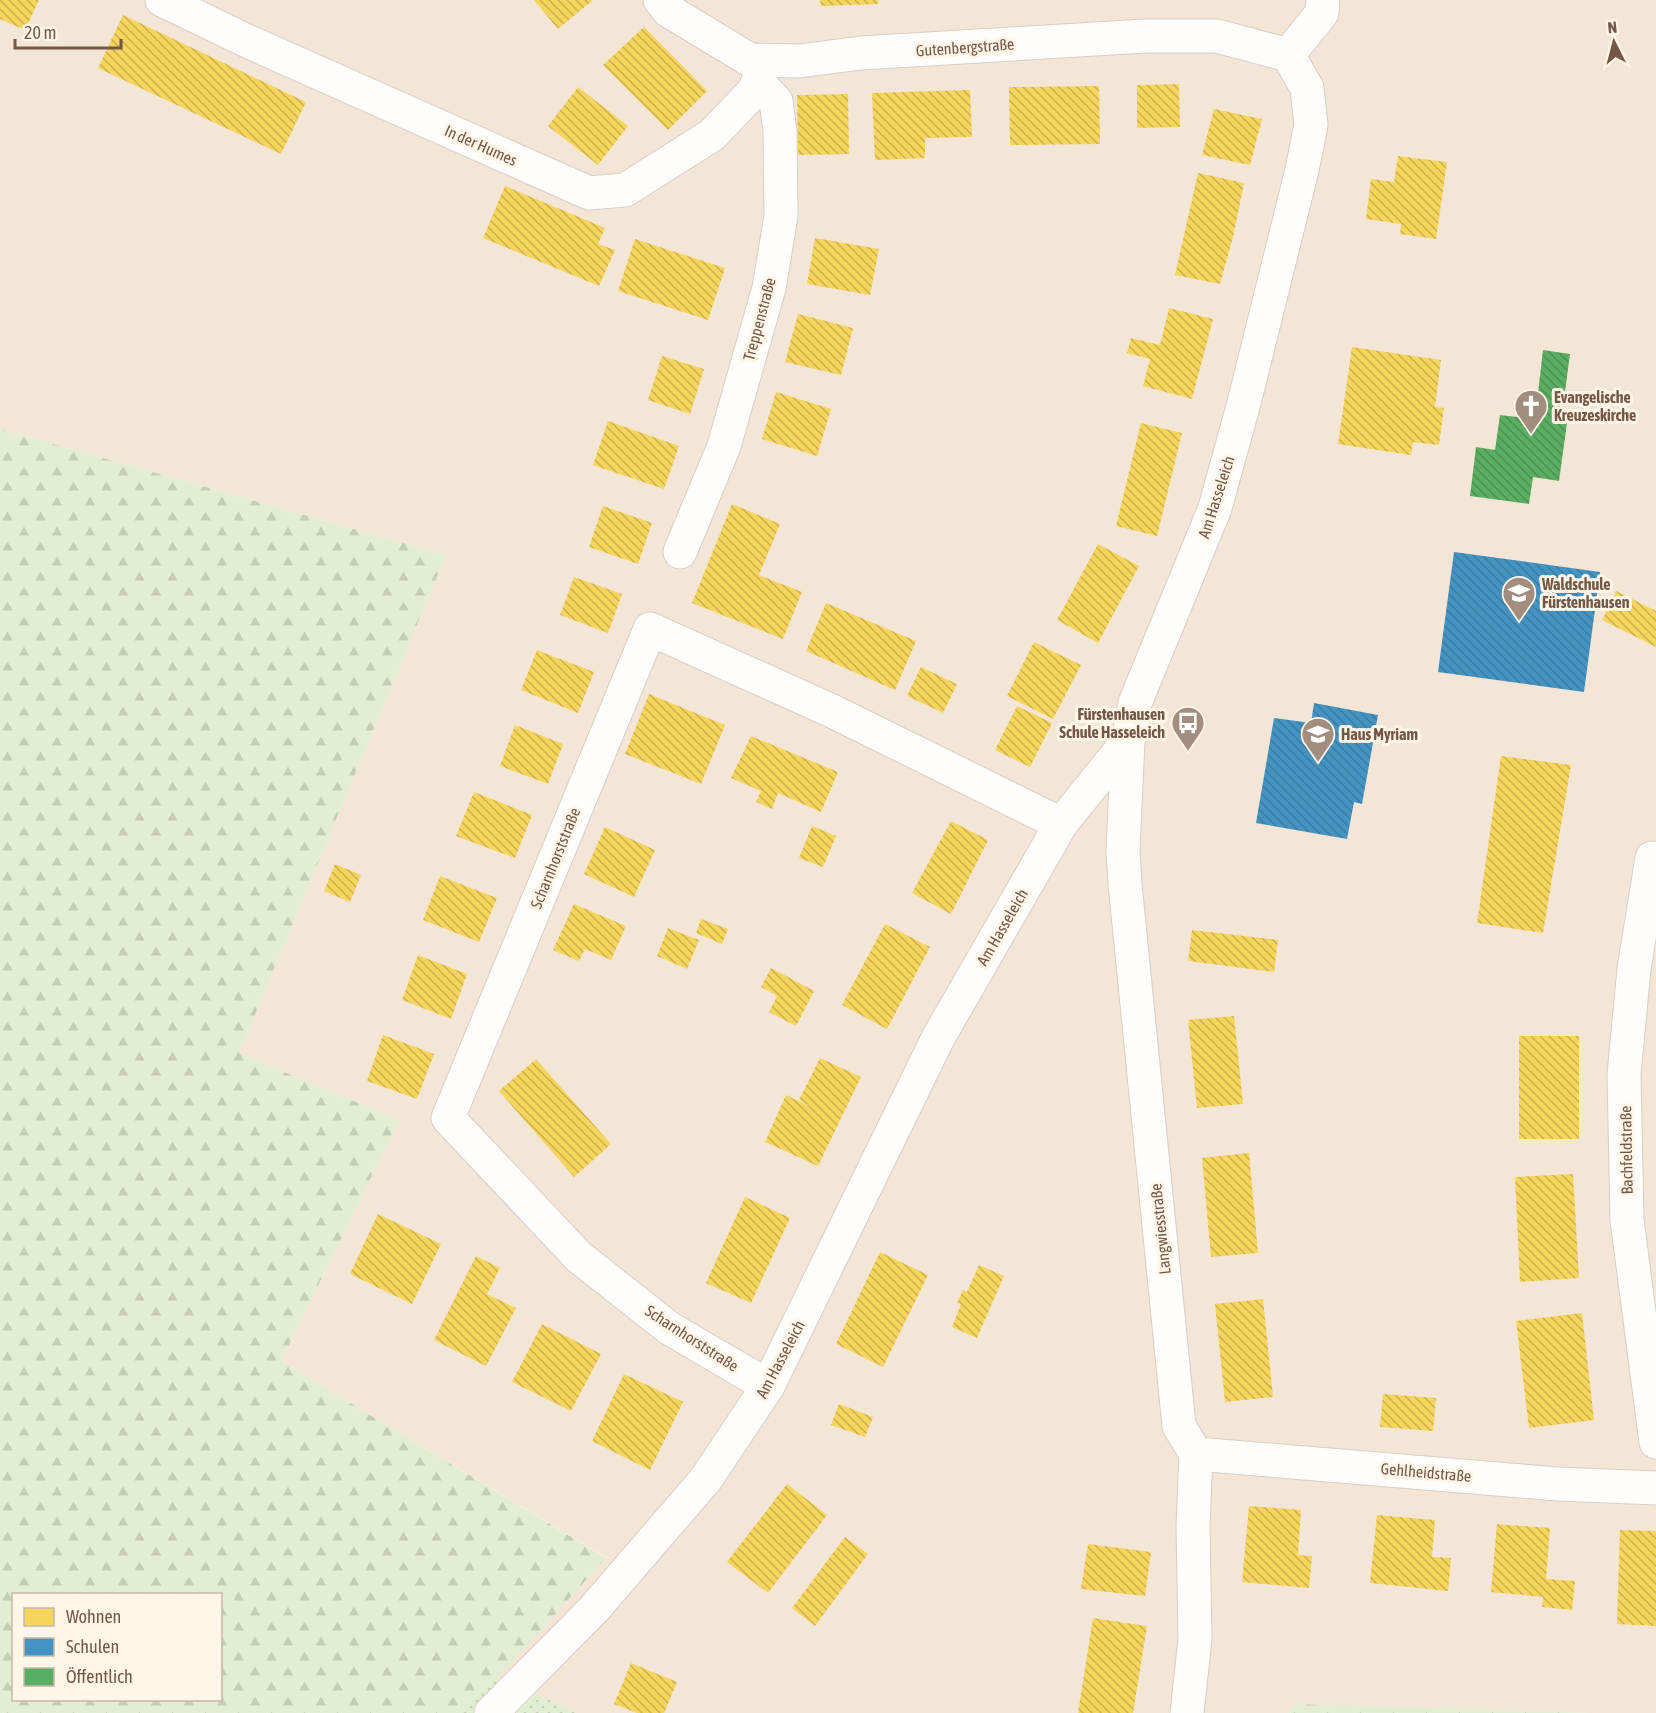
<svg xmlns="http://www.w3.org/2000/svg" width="1656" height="1713" font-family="'Asap Condensed',sans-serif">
<defs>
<pattern id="grass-dots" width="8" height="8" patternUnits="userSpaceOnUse" patternTransform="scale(1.5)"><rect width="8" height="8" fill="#e2eed1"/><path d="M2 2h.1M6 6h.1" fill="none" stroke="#c5ceb5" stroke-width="1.8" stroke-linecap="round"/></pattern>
<pattern id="forest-firs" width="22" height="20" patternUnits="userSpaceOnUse" patternTransform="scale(1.5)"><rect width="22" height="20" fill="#e2eed1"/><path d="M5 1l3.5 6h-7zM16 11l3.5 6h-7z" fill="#c5ceb5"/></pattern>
<pattern id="homes-back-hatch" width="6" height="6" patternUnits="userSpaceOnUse" patternTransform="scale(1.5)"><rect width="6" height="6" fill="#f6d55c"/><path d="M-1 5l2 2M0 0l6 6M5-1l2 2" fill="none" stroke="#ccb04e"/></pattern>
<pattern id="schools-back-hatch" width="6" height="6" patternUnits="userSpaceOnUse" patternTransform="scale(1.5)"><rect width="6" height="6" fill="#4393c3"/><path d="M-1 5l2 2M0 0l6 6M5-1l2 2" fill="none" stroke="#3d7ba0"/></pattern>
<pattern id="public-back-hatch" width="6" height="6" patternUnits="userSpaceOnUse" patternTransform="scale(1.5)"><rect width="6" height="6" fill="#5aae61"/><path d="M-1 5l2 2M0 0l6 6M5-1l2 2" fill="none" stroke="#4f9052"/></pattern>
</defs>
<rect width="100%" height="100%" fill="#f7f1e7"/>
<path fill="#f3e6d7" d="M0,0H1656V1713H1594L1296,1704L1288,1713H577L498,1677L606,1557L281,1361L399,1120L239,1053L446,555L0,429Z"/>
<path fill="url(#grass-dots)" d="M498,1677L577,1713H456Z"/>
<g fill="url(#forest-firs)" fill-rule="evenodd">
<path d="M0,429L446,555L239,1053L399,1120L281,1361L606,1558L498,1677L456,1713H0ZM220,1594V1700H14V1594Z"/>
<path d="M1296,1704L1594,1713H1288Z"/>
</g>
<g fill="url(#homes-back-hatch)">
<path d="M0,0H39L25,30L0,19Z"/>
<path d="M534,0H593L558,29Z"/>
<path d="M820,0H878V4L821,6Z"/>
<path d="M123,15L306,102L281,154L98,68Z"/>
<path d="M644,27L707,91L668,130L603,65Z"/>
<path d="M1179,84L1180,127L1137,128V85Z"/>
<path d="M1099,86L1100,144L1010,145L1009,87Z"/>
<path d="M578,87L628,126L598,165L548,126Z"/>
<path d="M970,90L972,137L925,138V158L875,160L872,93Z"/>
<path d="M848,94L849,154L798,155L797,95Z"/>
<path d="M1214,109L1262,119L1250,165L1202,155Z"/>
<path d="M1398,156L1447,162L1436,239L1400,234L1401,224L1366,219L1371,179L1394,182Z"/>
<path d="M1198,173L1244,183L1233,237L1220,284L1175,275Z"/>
<path d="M505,186L605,228L598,244L615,250L599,286L483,238Z"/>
<path d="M815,238L879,249L870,295L807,284Z"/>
<path d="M635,239L725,268L708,320L618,291Z"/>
<path d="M1169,308L1213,319L1192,399L1143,386L1150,359L1127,353L1131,338L1160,345Z"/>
<path d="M798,314L853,328L841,375L785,362Z"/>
<path d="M1352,347L1441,360L1435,407L1444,408L1439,445L1413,442L1411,455L1338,444Z"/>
<path d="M662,356L704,369L690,414L648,400Z"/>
<path d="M776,392L831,409L817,456L762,439Z"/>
<path d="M608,421L679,446L664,489L593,465Z"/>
<path d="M1141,423L1182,433L1157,536L1116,526Z"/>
<path d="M732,504L780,524L759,575L802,592L783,639L692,603Z"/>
<path d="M603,506L652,523L638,564L589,547Z"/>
<path d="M1098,544L1139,566L1098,643L1057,620Z"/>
<path d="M574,577L622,594L608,633L560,615Z"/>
<path d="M1616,591L1656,611V647L1602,620Z"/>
<path d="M826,603L916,641L895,690L806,651Z"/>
<path d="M1034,642L1081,665L1053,719L1007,696Z"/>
<path d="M537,650L594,672L578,713L521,690Z"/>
<path d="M921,667L957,684L943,713L907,696Z"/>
<path d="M649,694L725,725L701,784L625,754Z"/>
<path d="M1017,706L1052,723L1030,767L995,750Z"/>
<path d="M515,725L563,744L548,784L500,766Z"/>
<path d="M751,736L838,772L821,812L778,793L772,809L756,802L761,791L731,778Z"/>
<path d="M1501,756L1571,765L1543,933L1477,923Z"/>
<path d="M474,792L532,815L515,858L456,836Z"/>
<path d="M951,821L988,840L951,914L912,893Z"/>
<path d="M812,826L836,836L823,867L799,858Z"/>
<path d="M605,827L655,850L634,897L584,874Z"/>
<path d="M335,864L361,875L350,902L324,891Z"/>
<path d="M440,876L497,898L479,942L423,920Z"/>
<path d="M574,904L626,926L611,960L585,949L579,961L553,950Z"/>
<path d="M701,919L728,929L722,944L696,933Z"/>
<path d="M885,924L930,947L887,1029L842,1005Z"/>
<path d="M668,928L699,940L687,969L657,956Z"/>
<path d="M1192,930L1278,940L1274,972L1188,961Z"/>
<path d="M418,955L467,974L451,1019L402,1000Z"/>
<path d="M771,968L814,991L796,1026L769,1012L777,996L761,987Z"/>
<path d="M1234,1016L1243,1104L1197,1108L1188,1020Z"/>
<path d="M383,1035L434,1054L417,1099L367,1081Z"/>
<rect x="1519" y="1036" width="60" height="103"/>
<path d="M820,1058L861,1077L818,1166L765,1142L786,1095L815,1109L799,1100Z"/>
<path d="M536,1059L611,1144L574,1177L499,1091Z"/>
<path d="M1249,1153L1258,1253L1211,1257L1202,1158Z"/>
<path d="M1573,1174L1579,1278L1520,1282L1515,1177Z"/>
<path d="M745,1197L790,1218L751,1303L706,1283Z"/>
<path d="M378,1214L441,1244L412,1304L350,1274Z"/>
<path d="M880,1252L928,1275L883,1367L836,1344Z"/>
<path d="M476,1256L500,1268L487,1294L516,1308L486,1366L434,1340Z"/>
<path d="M979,1265L1004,1276L977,1338L952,1327L961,1304L957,1303L963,1290L967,1292Z"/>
<path d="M1263,1299L1273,1397L1225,1402L1215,1304Z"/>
<path d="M1582,1313L1594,1420L1529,1428L1516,1321Z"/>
<path d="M542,1324L601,1354L571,1411L512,1382Z"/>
<path d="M624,1374L683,1402L650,1470L592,1441Z"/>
<path d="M1383,1394L1436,1398L1433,1431L1380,1427Z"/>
<path d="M839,1404L873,1417L865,1437L831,1425Z"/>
<path d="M787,1484L827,1515L768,1593L727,1562Z"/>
<path d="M1249,1506L1301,1510L1298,1555L1312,1556L1309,1588L1242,1582Z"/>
<path d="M1377,1515L1435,1520L1432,1557L1451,1558L1448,1591L1370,1583Z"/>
<path d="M1497,1524L1550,1528L1546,1579L1575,1581L1572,1610L1542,1607L1543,1597L1491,1592Z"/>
<path d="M1620,1530L1656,1531V1626L1617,1624Z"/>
<path d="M845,1537L868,1554L815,1626L792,1608Z"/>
<path d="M1088,1544L1151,1552L1145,1596L1081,1589Z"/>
<path d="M1093,1618L1147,1626L1133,1713H1078Z"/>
<path d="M631,1663L677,1682L664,1713H637L614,1704Z"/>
</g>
<g fill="url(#schools-back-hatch)">
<path d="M1454,552L1600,572L1584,692L1438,672Z"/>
<path d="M1314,703L1378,715L1362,804L1354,802L1347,839L1256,823L1274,718L1311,723Z"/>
</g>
<path fill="url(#public-back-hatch)" d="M1543,350L1570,354L1561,422L1567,423L1559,481L1533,477L1529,504L1470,496L1476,447L1495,450L1500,415L1535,419Z"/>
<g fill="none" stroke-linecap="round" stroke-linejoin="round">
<g stroke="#d8cec5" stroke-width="35">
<g id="minor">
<path d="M162,0L247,41L589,193L625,190L712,135L755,90L765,61"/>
<path d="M660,0L669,11L750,60L799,61L861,53L1145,36H1217L1288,55"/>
<path d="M1288,55L1322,13L1323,0"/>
<path d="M680,552L724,446L769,288L781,216L780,131L776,101L758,82"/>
<path d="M1128,741L1123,850L1125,884L1179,1426L1196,1454L1193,1526L1195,1639L1187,1713"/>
<path d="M1652,858L1634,969L1624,1074L1627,1220L1656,1442"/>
<path d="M768,1386L669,1328L579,1257L448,1118L650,629L832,711L1061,824"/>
<path d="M1196,1454L1558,1484L1656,1488"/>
<path d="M491,1713L594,1609L706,1479L768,1386L938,1038L1061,824L1128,741L1135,703L1215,508L1244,403L1302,170L1311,125L1307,88L1288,55"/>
</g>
</g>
<use href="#minor" stroke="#fefdfb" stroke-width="33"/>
</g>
<defs>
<g id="church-pin" transform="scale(1.725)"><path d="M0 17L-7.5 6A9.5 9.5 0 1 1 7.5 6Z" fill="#a28d7f" stroke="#fff6e8"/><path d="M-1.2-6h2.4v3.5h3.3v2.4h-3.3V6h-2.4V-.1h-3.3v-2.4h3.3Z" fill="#fff"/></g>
<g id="school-pin" transform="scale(1.725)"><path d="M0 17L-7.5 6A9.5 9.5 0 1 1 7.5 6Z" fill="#a28d7f" stroke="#fff6e8"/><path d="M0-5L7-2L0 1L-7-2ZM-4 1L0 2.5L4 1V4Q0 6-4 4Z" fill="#fff"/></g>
<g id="bus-pin" transform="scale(1.725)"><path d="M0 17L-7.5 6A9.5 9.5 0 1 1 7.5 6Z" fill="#a28d7f" stroke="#fff6e8"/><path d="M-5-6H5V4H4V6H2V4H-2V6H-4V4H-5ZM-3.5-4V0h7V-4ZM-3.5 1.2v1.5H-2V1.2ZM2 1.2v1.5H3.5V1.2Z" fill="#fff"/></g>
</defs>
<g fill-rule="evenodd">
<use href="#church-pin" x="1531" y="406"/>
<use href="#school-pin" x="1519" y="593"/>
<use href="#bus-pin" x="1188" y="723"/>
<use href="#school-pin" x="1318" y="734"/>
</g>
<g text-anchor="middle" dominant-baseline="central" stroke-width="6" stroke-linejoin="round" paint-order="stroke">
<g font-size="16" fill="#755747" stroke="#fff6e8">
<text transform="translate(965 47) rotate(-4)">Gutenbergstraße</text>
<text transform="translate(481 145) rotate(24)">In der Humes</text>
<text transform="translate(759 319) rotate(-75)">Treppenstraße</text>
<text transform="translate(1216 497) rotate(-72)">Am Hasseleich</text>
<text transform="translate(555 858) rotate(-68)">Scharnhorststraße</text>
<text transform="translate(1002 927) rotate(-60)">Am Hasseleich</text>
<text transform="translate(1626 1150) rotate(-91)">Bachfeldstraße</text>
<text transform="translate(1160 1229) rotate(-96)">Langwiesstraße</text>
<text transform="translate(692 1338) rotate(33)">Scharnhorststraße</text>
<text transform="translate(780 1359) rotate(-62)">Am Hasseleich</text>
<text transform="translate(1426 1472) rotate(5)">Gehlheidstraße</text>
</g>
<g font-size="16" font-weight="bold" fill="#755747" stroke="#fff6e8" text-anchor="start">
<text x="1554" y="397">Evangelische<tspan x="1554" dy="18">Kreuzeskirche</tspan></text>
<text x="1542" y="584">Waldschule<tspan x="1542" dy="18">Fürstenhausen</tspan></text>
<text x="1165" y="714" text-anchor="end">Fürstenhausen<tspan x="1165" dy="18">Schule Hasseleich</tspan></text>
<text x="1341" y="734">Haus Myriam</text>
</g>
</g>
<rect x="12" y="1593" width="210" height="108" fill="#fff6e8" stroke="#c8b6a8" stroke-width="1.5"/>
<rect x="24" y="1608" width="30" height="18" fill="#f6d55c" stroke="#c8b6a8" stroke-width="1.5"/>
<text x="66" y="1623" font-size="18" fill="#755747">Wohnen</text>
<rect x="24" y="1638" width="30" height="18" fill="#4393c3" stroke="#c8b6a8" stroke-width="1.5"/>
<text x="66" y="1653" font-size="18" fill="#755747">Schulen</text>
<rect x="24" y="1668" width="30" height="18" fill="#5aae61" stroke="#c8b6a8" stroke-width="1.5"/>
<text x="66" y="1683" font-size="18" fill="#755747">Öffentlich</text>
<g transform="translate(1614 42) rotate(354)" stroke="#fff6e8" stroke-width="4.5" paint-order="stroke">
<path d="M0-4.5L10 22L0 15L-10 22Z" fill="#755747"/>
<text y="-9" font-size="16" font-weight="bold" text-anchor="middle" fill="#755747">N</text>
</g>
<path d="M15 39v9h106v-9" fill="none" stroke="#755747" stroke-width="3"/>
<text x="24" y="39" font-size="18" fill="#755747" stroke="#fff6e8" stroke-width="4.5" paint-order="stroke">20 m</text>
</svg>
